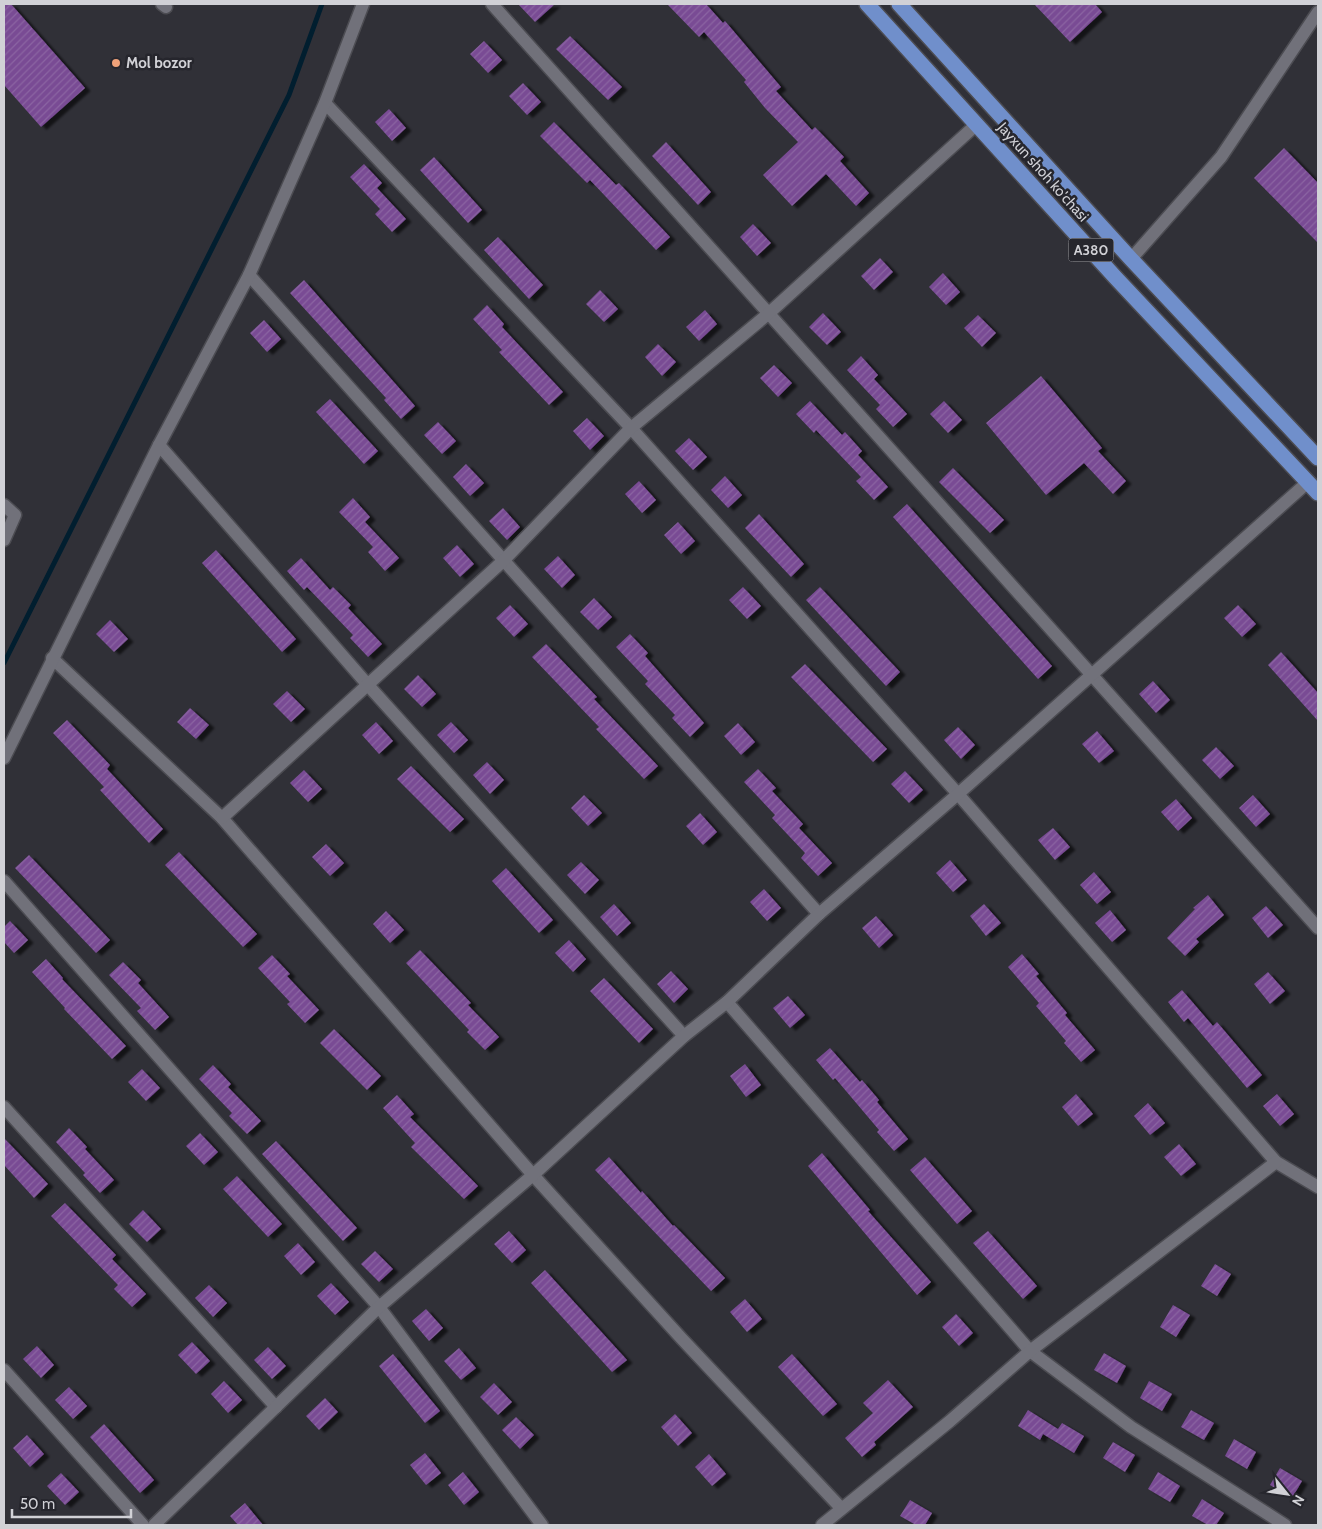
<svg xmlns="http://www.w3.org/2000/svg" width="1322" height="1529" font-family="Cabin,sans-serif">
<defs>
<pattern id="building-hatch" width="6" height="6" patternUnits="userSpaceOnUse" patternTransform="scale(1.25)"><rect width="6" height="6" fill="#794b94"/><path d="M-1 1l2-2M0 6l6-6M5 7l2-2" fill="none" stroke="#8b64a2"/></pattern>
<filter id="shadow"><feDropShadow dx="5.5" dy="3" stdDeviation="1" flood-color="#0009"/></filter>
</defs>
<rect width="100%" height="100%" fill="#303037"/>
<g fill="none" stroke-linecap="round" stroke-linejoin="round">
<path stroke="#011e2f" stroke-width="5" d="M4,663L289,95L322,4"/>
</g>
<g fill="url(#building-hatch)" filter="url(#shadow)">
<path d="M4,4H11L85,88L41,127L4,85Z"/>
<path d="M518,4H555L535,22Z"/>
<path d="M667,4H706L723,23L725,21L781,87L776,91L812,130L815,127L844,157L840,161L869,193L856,206L826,174L792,206L763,175L798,142L765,108L744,82L746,80L704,32L699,37Z"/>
<path d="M1034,4H1095L1102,12L1070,42Z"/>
<path d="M570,36L622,87L608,100L556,49Z"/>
<path d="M484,41L502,60L488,73L470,54Z"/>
<path d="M523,83L541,102L527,115L509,96Z"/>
<path d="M389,109L406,128L392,141L375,122Z"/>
<path d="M554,122L616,185L619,183L670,237L656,250L590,180L587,183L540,136Z"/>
<path d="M666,142L711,192L698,205L652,156Z"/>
<path d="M1284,148L1318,183V243L1254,178Z"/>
<path d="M434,157L482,210L468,223L420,170Z"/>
<path d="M364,164L382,183L377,188L406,219L392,232L375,214L380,209L350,177Z"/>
<path d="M753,224L771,243L757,256L740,237Z"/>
<path d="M498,237L543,285L529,299L484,250Z"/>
<path d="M880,258L893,272L874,290L861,276Z"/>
<path d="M943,273L960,292L946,305L929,287Z"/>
<path d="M304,280L415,406L401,419L384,400L386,398L290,293Z"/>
<path d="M600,290L618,309L604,322L586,304Z"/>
<path d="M487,305L504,324L502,327L563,392L549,405L499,352L502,350L473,319Z"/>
<path d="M705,310L717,324L699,341L686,327Z"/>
<path d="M823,313L841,332L827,345L809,327Z"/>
<path d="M978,315L996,333L982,347L964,328Z"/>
<path d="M264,320L281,339L267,352L250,333Z"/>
<path d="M658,344L676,362L662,376L645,357Z"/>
<path d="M861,356L878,375L874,379L907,414L893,427L876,409L880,405L847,370Z"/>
<path d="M774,365L792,383L778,397L760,378Z"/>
<path d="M1041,376L1102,448L1098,451L1126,481L1113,494L1084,463L1046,495L986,423Z"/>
<path d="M330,399L378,451L364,464L316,412Z"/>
<path d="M810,401L842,435L845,432L862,451L858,455L888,487L874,500L856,481L861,477L816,430L814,433L796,414Z"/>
<path d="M944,401L962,420L948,433L930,414Z"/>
<path d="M587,418L604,436L590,450L573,431Z"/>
<path d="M438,422L456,441L442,454L424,435Z"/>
<path d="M689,438L707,457L693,470L675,451Z"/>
<path d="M466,464L484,483L470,496L453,477Z"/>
<path d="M953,468L1004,520L990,533L939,482Z"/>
<path d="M725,476L742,495L728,508L711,490Z"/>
<path d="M639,481L656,500L642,513L625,494Z"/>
<path d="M353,498L370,517L365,522L399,558L385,571L368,552L373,547L339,512Z"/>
<path d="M907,504L1052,666L1038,679L893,517Z"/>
<path d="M503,508L520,527L507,540L489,521Z"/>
<path d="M759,514L804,564L791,577L745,528Z"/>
<path d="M678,522L695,541L681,554L664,535Z"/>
<path d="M457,545L474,564L460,577L443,558Z"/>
<path d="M216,550L296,639L282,652L202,563Z"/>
<path d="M558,556L575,575L562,588L544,569Z"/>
<path d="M301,558L330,590L333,587L351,605L348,608L382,644L368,657L350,638L353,635L307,587L304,590L287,571Z"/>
<path d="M743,587L761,606L747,619L729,600Z"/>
<path d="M820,587L900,672L886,686L806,600Z"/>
<path d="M594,598L612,617L598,630L580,612Z"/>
<path d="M510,605L528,624L514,637L496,618Z"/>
<path d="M1238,605L1256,624L1242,637L1224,618Z"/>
<path d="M110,620L128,639L114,652L96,634Z"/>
<path d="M630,634L648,653L645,656L704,723L690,737L672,718L675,715L645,684L648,681L616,647Z"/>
<path d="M546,644L597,697L594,699L658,766L644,779L596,729L599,727L532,657Z"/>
<path d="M1281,652L1318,693V721L1268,665Z"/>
<path d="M805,664L887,749L873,762L791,677Z"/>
<path d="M418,675L436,694L422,707L404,689Z"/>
<path d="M1153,681L1170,700L1156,713L1139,694Z"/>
<path d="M287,691L305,709L291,722L273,704Z"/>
<path d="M190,708L209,725L196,739L177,722Z"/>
<path d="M67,720L110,765L107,769L163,829L149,843L100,790L104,787L53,733Z"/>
<path d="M376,722L393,741L379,754L362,735Z"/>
<path d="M451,722L468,740L454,753L437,735Z"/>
<path d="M738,723L755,742L741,755L724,736Z"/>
<path d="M958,727L975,745L961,759L944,740Z"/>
<path d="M1097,731L1114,751L1099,763L1082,744Z"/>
<path d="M1216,747L1234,766L1220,779L1202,760Z"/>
<path d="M487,762L504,780L490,794L473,775Z"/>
<path d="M411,766L464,819L450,832L397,779Z"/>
<path d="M758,769L776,788L772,791L803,824L799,828L832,863L818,876L801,858L805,853L772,818L775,815L744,782Z"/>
<path d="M304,770L322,789L308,802L290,783Z"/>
<path d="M905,771L923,790L909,803L891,784Z"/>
<path d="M584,795L602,813L588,826L571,808Z"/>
<path d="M1253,795L1270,814L1256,827L1239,808Z"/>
<path d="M1176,799L1192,818L1178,831L1161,812Z"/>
<path d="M700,813L717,832L703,845L686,826Z"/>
<path d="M1053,828L1070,847L1055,860L1038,840Z"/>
<path d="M326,844L344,863L330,876L312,857Z"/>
<path d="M179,852L257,934L243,947L165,865Z"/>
<path d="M29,855L110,940L96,953L15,868Z"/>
<path d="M950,860L967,880L953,892L936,873Z"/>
<path d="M581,862L599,880L585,894L567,875Z"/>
<path d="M506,868L553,920L539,933L492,881Z"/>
<path d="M1094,872L1111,892L1097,904L1080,885Z"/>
<path d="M764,889L781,908L767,921L750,902Z"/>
<path d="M1208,895L1224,915L1196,939L1199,942L1185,956L1167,938L1195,909L1193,908Z"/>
<path d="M614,904L631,923L617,936L600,917Z"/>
<path d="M984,904L1001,923L986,936L970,916Z"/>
<path d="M1266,906L1283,925L1268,938L1252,918Z"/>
<path d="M1110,910L1126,930L1112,942L1095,923Z"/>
<path d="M386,911L404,930L390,943L373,924Z"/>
<path d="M876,916L893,935L879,948L862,928Z"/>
<path d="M10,921L28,940L14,953L4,942V927Z"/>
<path d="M569,940L586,959L573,972L555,953Z"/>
<path d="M420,950L471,1003L468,1005L499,1037L485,1050L467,1032L469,1030L406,963Z"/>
<path d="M1022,954L1039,974L1036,976L1067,1013L1065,1015L1095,1050L1081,1062L1064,1043L1066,1041L1036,1006L1039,1003L1008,967Z"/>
<path d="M272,955L290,974L287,976L319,1010L305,1023L287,1004L290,1002L258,968Z"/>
<path d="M46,959L63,978L62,979L126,1046L112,1059L64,1009L65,1008L32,972Z"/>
<path d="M123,962L141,980L138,983L169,1017L155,1030L137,1011L141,1008L109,975Z"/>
<path d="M671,971L688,989L674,1003L657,984Z"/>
<path d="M1268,972L1285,991L1270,1004L1254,984Z"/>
<path d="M604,978L653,1029L639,1043L590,991Z"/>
<path d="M1182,990L1213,1026L1217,1022L1262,1075L1247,1088L1188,1018L1184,1022L1168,1002Z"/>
<path d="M788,996L805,1015L790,1028L773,1008Z"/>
<path d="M334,1029L381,1076L367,1090L320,1043Z"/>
<path d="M830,1048L860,1082L862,1080L879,1100L877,1102L908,1139L894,1151L877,1132L879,1130L835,1078L833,1080L816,1060Z"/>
<path d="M745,1064L761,1085L746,1097L730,1076Z"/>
<path d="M213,1065L231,1084L228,1087L261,1121L247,1134L229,1116L232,1113L199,1079Z"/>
<path d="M142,1069L160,1088L146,1101L128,1082Z"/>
<path d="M1076,1094L1093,1114L1078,1126L1062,1107Z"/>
<path d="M1277,1094L1294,1114L1280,1126L1263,1106Z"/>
<path d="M397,1095L414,1114L410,1117L478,1186L464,1199L411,1147L415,1143L383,1108Z"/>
<path d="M1148,1103L1165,1123L1150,1135L1134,1116Z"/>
<path d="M69,1128L87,1147L85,1149L114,1180L100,1193L83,1175L85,1173L56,1142Z"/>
<path d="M200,1133L218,1152L204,1165L186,1146Z"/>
<path d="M4,1138L48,1184L34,1198L4,1165Z"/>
<path d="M276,1141L357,1228L343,1241L262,1154Z"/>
<path d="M1179,1144L1196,1164L1181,1176L1164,1157Z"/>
<path d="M822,1153L870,1210L868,1211L931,1282L917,1295L808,1166Z"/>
<path d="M609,1157L641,1193L642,1191L673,1226L674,1225L725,1278L711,1291L595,1170Z"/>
<path d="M925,1157L972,1211L957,1224L910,1170Z"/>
<path d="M237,1176L282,1224L268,1237L223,1189Z"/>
<path d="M65,1203L116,1255L112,1259L146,1294L132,1307L114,1289L118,1285L51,1216Z"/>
<path d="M143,1210L161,1229L147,1242L129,1224Z"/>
<path d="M509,1231L526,1250L512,1263L494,1244Z"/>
<path d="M988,1231L1037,1286L1023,1299L973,1243Z"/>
<path d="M298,1243L315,1262L301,1275L284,1256Z"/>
<path d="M375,1251L393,1269L379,1282L361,1264Z"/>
<path d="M1215,1264L1231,1274L1217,1296L1201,1286Z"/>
<path d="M545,1270L627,1360L612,1372L531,1283Z"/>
<path d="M331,1283L349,1302L335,1315L317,1296Z"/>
<path d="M209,1285L227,1303L213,1317L195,1298Z"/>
<path d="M745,1299L762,1319L747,1332L730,1312Z"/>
<path d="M1173,1305L1190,1315L1176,1337L1160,1327Z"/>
<path d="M426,1309L443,1328L429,1341L412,1321Z"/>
<path d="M956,1314L973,1333L959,1346L942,1327Z"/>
<path d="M192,1342L210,1361L196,1374L178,1355Z"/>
<path d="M37,1346L54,1365L41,1378L23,1359Z"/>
<path d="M268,1347L286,1366L272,1379L254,1360Z"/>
<path d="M459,1348L476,1368L461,1380L444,1361Z"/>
<path d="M1104,1353L1126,1366L1117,1383L1094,1370Z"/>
<path d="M393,1354L440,1411L425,1423L379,1366Z"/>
<path d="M792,1354L837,1404L823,1416L778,1367Z"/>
<path d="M888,1380L913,1407L874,1442L876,1445L862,1457L845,1438L873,1413L863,1403Z"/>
<path d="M224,1381L242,1400L228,1413L211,1394Z"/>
<path d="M1149,1381L1172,1394L1162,1411L1140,1398Z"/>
<path d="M494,1383L512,1402L498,1415L480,1397Z"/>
<path d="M69,1387L87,1406L73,1419L55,1400Z"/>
<path d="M325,1398L338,1412L319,1430L306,1416Z"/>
<path d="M1028,1410L1058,1429L1062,1423L1084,1436L1074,1453L1043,1434L1040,1440L1018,1426Z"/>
<path d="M1191,1410L1214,1423L1204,1440L1181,1427Z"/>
<path d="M675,1414L692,1433L678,1446L661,1427Z"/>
<path d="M516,1417L534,1435L520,1449L502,1430Z"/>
<path d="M104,1424L154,1480L140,1493L90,1437Z"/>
<path d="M27,1435L44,1454L30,1467L13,1448Z"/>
<path d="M1234,1439L1256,1452L1247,1469L1225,1456Z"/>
<path d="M1113,1442L1135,1455L1125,1472L1103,1458Z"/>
<path d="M425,1453L441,1473L426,1485L410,1465Z"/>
<path d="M709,1454L726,1474L712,1486L695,1467Z"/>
<path d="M1280,1468L1302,1481L1292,1498L1270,1485Z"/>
<path d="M463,1472L479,1492L464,1505L448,1485Z"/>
<path d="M1158,1472L1180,1486L1170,1502L1148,1489Z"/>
<path d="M61,1473L79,1492L65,1505L47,1486Z"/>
<path d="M1202,1499L1224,1513L1216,1525H1208L1192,1516Z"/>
<path d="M910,1500L932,1513L925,1525H916L900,1516Z"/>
<path d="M245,1503L263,1525H238L230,1516Z"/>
</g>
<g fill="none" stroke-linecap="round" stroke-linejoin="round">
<g stroke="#4c4c52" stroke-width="15">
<g id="minor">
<path d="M162,4L166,7"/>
<path d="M492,4L1318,928"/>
<path d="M325,103L631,428L958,794L1276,1162L1318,1187"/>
<path d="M1131,259L1221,157L1318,12"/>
<path d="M249,275L819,914"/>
<path d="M159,445L367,684L684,1036"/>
<path d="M4,505L15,515L4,540"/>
<path d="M52,658L222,818L533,1175L682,1339L841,1508"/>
<path d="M4,758L159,445L249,275L325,103L363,4"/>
<path d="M222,818L503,561L631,428L768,314L977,124"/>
<path d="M4,881L379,1307L542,1525"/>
<path d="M727,1002L1030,1351L1131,1427L1285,1525"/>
<path d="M4,1107L276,1407"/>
<path d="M4,1370L143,1525"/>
<path d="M154,1525L379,1307L533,1175L684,1036L727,1002L819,914L958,794L1308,482"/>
<path d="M822,1525L950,1421L1030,1351L1276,1162"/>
</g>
</g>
<g stroke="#4c4c52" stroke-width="18">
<g id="highway">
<path d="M867,4L1115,277L1318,493"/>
<path d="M899,4L1131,259L1318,458"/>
</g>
</g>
<use href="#minor" stroke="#71717a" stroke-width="12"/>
<use href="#highway" stroke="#708fcb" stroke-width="15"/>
</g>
<circle fill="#f0a27a" stroke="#26262d" stroke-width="2" cx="116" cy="63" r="5"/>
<g text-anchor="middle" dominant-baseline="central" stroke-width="5" stroke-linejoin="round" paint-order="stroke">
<rect fill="#26262d" stroke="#9e9ea3" stroke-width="1" x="1068.5" y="238.5" width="45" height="23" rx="4"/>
<g font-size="14" font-weight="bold" fill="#d1d1d6">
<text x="1091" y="250">A380</text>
</g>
<g font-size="15" font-weight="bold" fill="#d1d1d6" stroke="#26262d" text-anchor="start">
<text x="126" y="63">Mol bozor</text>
</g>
<g font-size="15" fill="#d1d1d6" stroke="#26262d">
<text transform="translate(1043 172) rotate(48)">Jayxun shoh ko'chasi</text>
</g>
</g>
<rect width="1322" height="1529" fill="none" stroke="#d1d1d6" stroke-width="10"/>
<g transform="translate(1287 1494) rotate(120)" stroke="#26262d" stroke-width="4" paint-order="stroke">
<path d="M0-4L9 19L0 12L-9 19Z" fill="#d1d1d6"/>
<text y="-8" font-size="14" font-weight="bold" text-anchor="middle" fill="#d1d1d6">N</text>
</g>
<path d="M12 1509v8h119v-8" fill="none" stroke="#d1d1d6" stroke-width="2.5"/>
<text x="20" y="1509" font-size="15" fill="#d1d1d6" stroke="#26262d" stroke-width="4" paint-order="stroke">50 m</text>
</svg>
